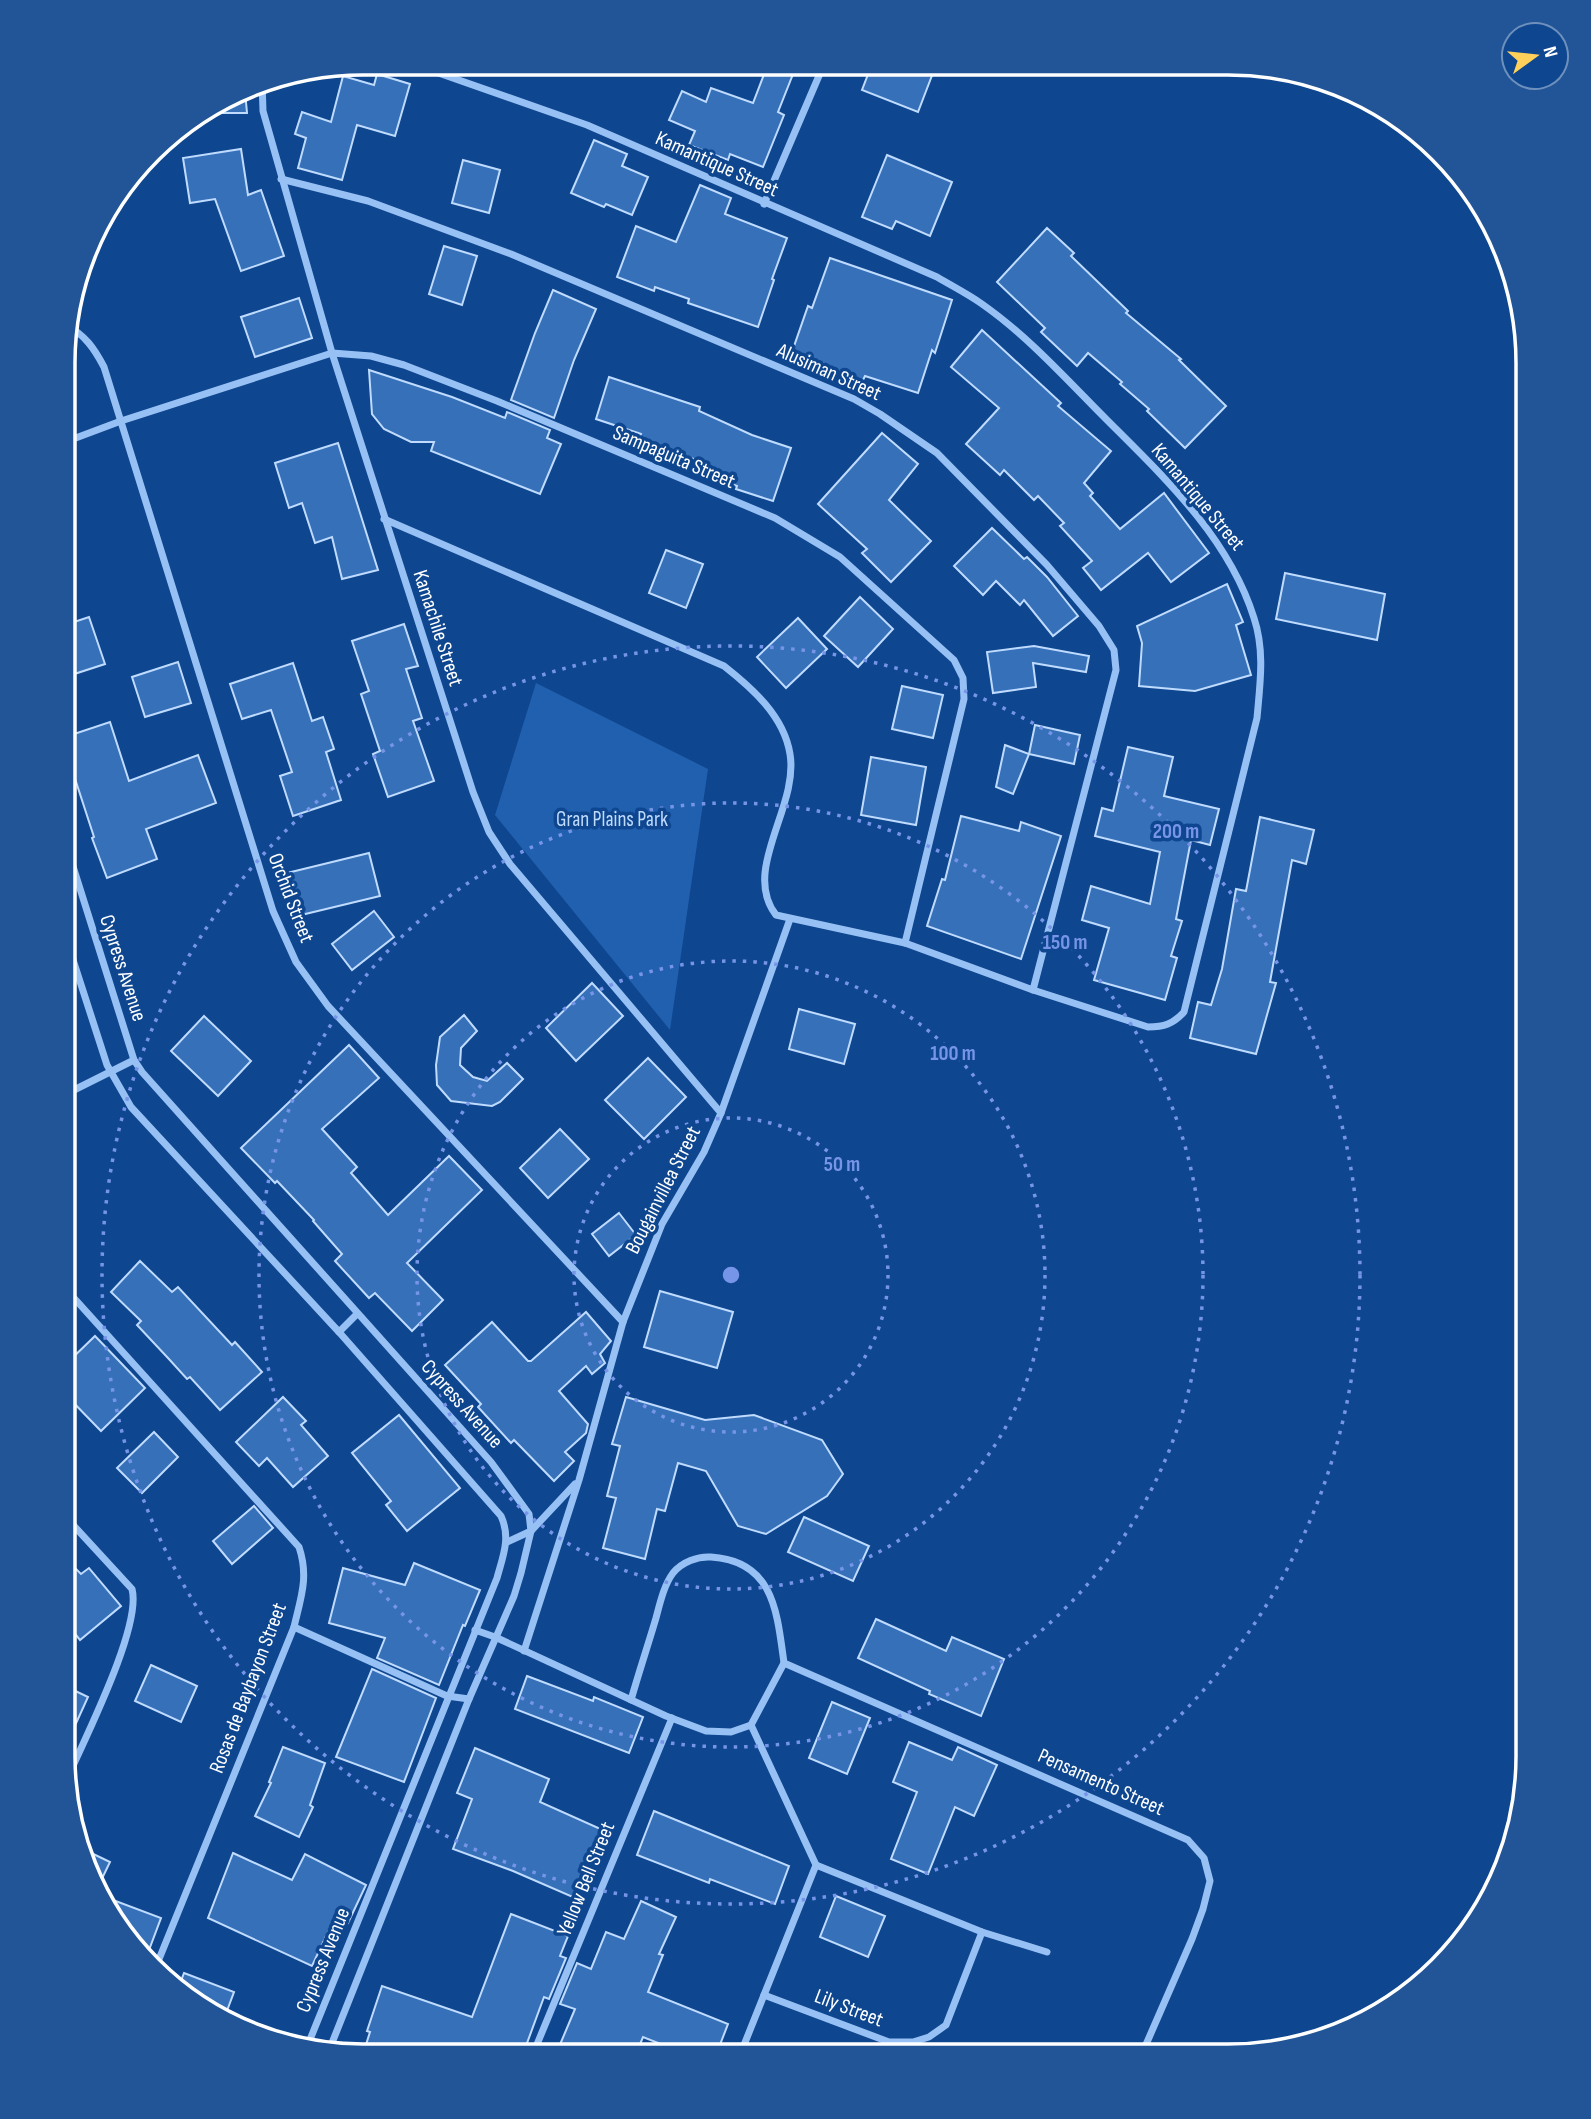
<svg xmlns="http://www.w3.org/2000/svg" width="1591" height="2119" font-family="'Sofia Sans Condensed',sans-serif">
<rect width="100%" height="100%" fill="#0e468f"/>
<path fill="#2060af" d="M536,683L708,769L670,1030L495,815Z"/>
<g fill="#3670b9" stroke="#bfdbfe" stroke-width="2">
<path d="M768,64H797L778,112L784,115L763,167L730,154L728,160L689,145L695,131L669,120L682,91L706,102L711,88L753,103Z"/>
<path d="M872,64L936,65L918,112L862,90Z"/>
<path d="M377,74L410,84L395,136L357,125L342,180L298,168L306,138L295,134L302,112L331,122L343,76L374,85Z"/>
<path d="M245,91L247,113H208L234,98Z"/>
<path d="M594,140L627,154L622,166L648,177L632,215L606,204L604,207L571,193Z"/>
<path d="M241,149L248,195L261,190L284,256L241,271L215,199L190,203L183,158Z"/>
<path d="M887,155L952,182L930,236L896,221L892,229L862,217Z"/>
<path d="M463,160L500,170L489,213L452,203Z"/>
<path d="M700,185L731,198L725,214L787,238L772,279L774,280L758,327L688,303L689,299L655,287L654,291L617,277L636,226L676,242Z"/>
<path d="M1047,228L1074,253L1071,256L1128,311L1126,313L1181,359L1179,360L1226,406L1185,448L1147,411L1149,409L1120,384L1122,382L1088,353L1077,366L1041,332L1045,328L997,282Z"/>
<path d="M444,246L477,256L462,305L429,294Z"/>
<path d="M830,258L952,300L935,353L932,350L918,393L865,376L862,382L826,370L828,365L792,352L808,306L812,308Z"/>
<path d="M553,290L596,309L574,360L554,418L511,400L535,333Z"/>
<path d="M299,298L312,338L255,357L241,317Z"/>
<path d="M982,330L1061,403L1058,406L1111,451L1084,483L1093,493L1090,496L1120,529L1164,493L1209,553L1171,582L1148,553L1101,590L1083,568L1092,561L1060,526L1064,523L1038,496L1034,500L1004,470L1000,475L966,444L999,408L951,367Z"/>
<path d="M369,370L452,397L505,418L507,412L550,430L547,438L561,444L540,494L431,451L434,442H411L384,429L372,414Z"/>
<path d="M609,377L700,407L699,411L752,435L791,448L773,501L736,489L737,486L700,470L703,462L639,440L641,434L596,419Z"/>
<path d="M882,433L918,464L889,500L931,541L891,582L862,553L867,549L818,504Z"/>
<path d="M338,443L378,570L342,579L332,537L315,543L302,503L289,508L275,463Z"/>
<path d="M992,528L1024,559L1027,557L1047,577L1078,616L1053,636L1024,600L1020,605L996,581L983,595L954,566Z"/>
<path d="M666,550L703,564L686,608L649,593Z"/>
<path d="M1285,573L1385,594L1377,640L1276,619Z"/>
<path d="M1227,584L1243,622L1236,625L1251,675L1195,691L1139,686L1142,643L1137,626Z"/>
<path d="M860,597L893,629L858,667L824,636Z"/>
<path d="M89,617L105,664L65,677V625Z"/>
<path d="M798,618L827,649L786,688L757,657Z"/>
<path d="M404,624L418,666L406,669L422,718L413,721L434,781L388,797L373,754L380,751L361,694L369,691L352,641Z"/>
<path d="M1034,646L1089,656L1086,672L1033,663L1036,687L993,693L987,652Z"/>
<path d="M178,662L191,703L145,717L132,677Z"/>
<path d="M293,663L312,721L323,717L334,749L326,752L341,800L293,816L280,776L292,772L271,710L242,719L230,684Z"/>
<path d="M902,686L943,695L933,738L892,729Z"/>
<path d="M110,722L129,781L198,755L216,803L146,829L157,859L107,878L92,838L94,837L65,748V737Z"/>
<path d="M1035,725L1080,735L1074,764L1029,754Z"/>
<path d="M1005,745L1029,754L1013,794L996,787Z"/>
<path d="M1128,747L1173,757L1164,796L1219,809L1210,845L1191,840L1176,919L1182,921L1171,956L1177,958L1165,1000L1094,980L1109,928L1082,920L1091,886L1150,904L1160,852L1095,836L1102,808L1113,811Z"/>
<path d="M871,757L926,767L916,825L861,815Z"/>
<path d="M961,816L1019,831L1021,822L1061,836L1021,959L927,926L942,879L945,880Z"/>
<path d="M1260,817L1314,830L1306,864L1292,860L1270,982L1276,983L1256,1054L1190,1038L1198,1002L1211,1005L1222,969L1236,889L1246,891Z"/>
<path d="M369,853L380,896L297,916L287,873Z"/>
<path d="M374,911L394,937L352,970L332,944Z"/>
<path d="M592,983L623,1016L576,1061L546,1028Z"/>
<path d="M799,1009L855,1024L844,1064L789,1049Z"/>
<path d="M464,1015L477,1031L461,1048L460,1065L473,1077L487,1081L507,1063L523,1079L500,1102L492,1106L451,1101L437,1085L436,1065L440,1037Z"/>
<path d="M204,1016L251,1061L218,1096L171,1051Z"/>
<path d="M349,1045L379,1078L322,1129L357,1167L351,1173L388,1215L449,1156L482,1190L407,1263L443,1300L412,1331L375,1293L369,1298L335,1261L342,1254L313,1221L314,1220L277,1181L275,1183L241,1148Z"/>
<path d="M648,1058L686,1097L644,1139L605,1100Z"/>
<path d="M560,1129L589,1159L548,1198L520,1168Z"/>
<path d="M619,1213L636,1235L609,1256L592,1234Z"/>
<path d="M140,1261L172,1292L178,1287L232,1345L235,1342L262,1372L220,1410L190,1377L187,1379L168,1358L137,1325L141,1321L111,1292Z"/>
<path d="M660,1291L733,1312L717,1368L644,1347Z"/>
<path d="M586,1312L611,1341L600,1354L605,1363L592,1374L586,1366L559,1391L588,1424L586,1433L565,1452L574,1461L554,1481L514,1440L511,1443L478,1407L481,1404L445,1365L492,1322L528,1361H531Z"/>
<path d="M95,1336L145,1388L101,1431L64,1393V1366Z"/>
<path d="M283,1397L306,1421L301,1425L328,1456L293,1487L267,1458L259,1466L236,1442Z"/>
<path d="M626,1397L705,1420L754,1415L822,1440L843,1474L827,1496L766,1534L738,1526L706,1471L678,1463L665,1511L657,1509L645,1559L603,1548L616,1498L607,1496L620,1446L612,1444Z"/>
<path d="M399,1415L460,1488L407,1531L386,1505L391,1501L352,1453Z"/>
<path d="M154,1432L178,1457L142,1493L117,1468Z"/>
<path d="M254,1506L273,1528L232,1564L213,1541Z"/>
<path d="M804,1517L869,1546L853,1581L788,1552Z"/>
<path d="M63,1556L81,1574L89,1568L121,1606L80,1640L63,1619Z"/>
<path d="M414,1563L480,1590L465,1626L463,1625L439,1685L377,1658L385,1638L329,1623L343,1568L405,1585Z"/>
<path d="M876,1619L946,1651L952,1637L1004,1659L981,1716L929,1694L930,1691L858,1658Z"/>
<path d="M151,1665L197,1686L181,1722L135,1701Z"/>
<path d="M372,1669L436,1698L404,1782L336,1757Z"/>
<path d="M527,1676L593,1701L594,1697L643,1717L629,1753L515,1709Z"/>
<path d="M63,1685L88,1697L63,1752Z"/>
<path d="M832,1702L870,1718L847,1774L809,1758Z"/>
<path d="M909,1742L952,1760L958,1747L997,1765L974,1816L955,1807L928,1874L891,1859L917,1792L893,1782Z"/>
<path d="M283,1747L325,1763L310,1805L313,1807L299,1837L255,1816L271,1783L269,1782Z"/>
<path d="M475,1748L549,1779L540,1802L605,1831L575,1898L513,1871L453,1849L472,1799L457,1793Z"/>
<path d="M654,1811L789,1866L775,1904L710,1879L709,1883L637,1855Z"/>
<path d="M85,1850L110,1862L96,1891L94,1889Z"/>
<path d="M233,1853L292,1880L305,1854L366,1885L348,1923L335,1917L312,1966L208,1918Z"/>
<path d="M97,1894L161,1918L149,1950L130,1943Z"/>
<path d="M836,1896L885,1916L868,1957L820,1937Z"/>
<path d="M641,1901L676,1917L659,1954L663,1955L648,1992L728,2024L716,2055L686,2054L643,2037L636,2054H556L575,2009L560,2004L577,1963L591,1969L606,1932L624,1939Z"/>
<path d="M511,1914L568,1936L560,1956L566,1958L549,1999L544,1997L523,2054H363L370,2032L367,2031L382,1986L472,2017Z"/>
<path d="M184,1973L234,1992L225,2016L196,2005L178,1989Z"/>
</g>
<g fill="none" stroke-linecap="round" stroke-linejoin="round">
<g stroke="#97c1f4" stroke-width="7">
<path d="M262,81L263,111L332,353L473,792L489,832L510,864L721,1113"/>
<path d="M281,179L368,201L511,254L854,399L880,414L937,453L1047,565L1099,626L1114,650L1116,670L1033,990"/>
<path d="M764,204L824,64"/>
<path d="M66,325C85,335 94,348 104,367L273,911L296,962L328,1006L623,1322"/>
<path d="M65,442L121,421L332,353L371,356L404,365L497,401L775,518L840,557L954,660L963,678L964,699L905,943"/>
<path d="M384,519L724,666C752,688 784,716 790,754C799,807 741,870 776,915L905,943L1033,990L1148,1027C1164,1027 1173,1024 1184,1012L1257,718C1260,684 1265,651 1254,618C1229,538 1165,478 1107,420C1067,380 1029,337 982,304C968,294 952,286 937,277L587,125L410,63"/>
<path d="M65,841L134,1060L142,1072L491,1462L529,1514L531,1531L521,1573L514,1596L469,1699L328,2053"/>
<path d="M65,935L107,1065L131,1107L339,1332L501,1516C511,1538 503,1556 497,1578L307,2047"/>
<path d="M64,1095L134,1060"/>
<path d="M64,1287L299,1547C309,1577 301,1597 294,1627L155,1969"/>
<path d="M339,1332L357,1314"/>
<path d="M63,1514L132,1589C142,1626 85,1738 68,1777"/>
<path d="M507,1542L531,1531L575,1484"/>
<path d="M294,1627L447,1696L469,1699"/>
<path d="M475,1630L495,1637L666,1716L706,1731L731,1732L751,1725L784,1663"/>
<path d="M524,1651L579,1480L623,1322L662,1224L704,1152L721,1113L790,919"/>
<path d="M631,1700C639,1672 648,1645 656,1618C660,1603 664,1585 673,1573C682,1562 698,1556 711,1557C774,1561 777,1612 784,1663L1188,1840L1204,1858L1210,1881L1203,1909L1192,1939L1141,2056"/>
<path d="M751,1725L816,1865L982,1932L1047,1952"/>
<path d="M764,1995L889,2042H913L929,2037L946,2025L982,1932"/>
<path d="M533,2054L672,1718"/>
<path d="M740,2055L816,1865"/>
</g>
</g>
<g fill="none" stroke="#7795e8" stroke-width="3.5" stroke-dasharray="3.5 7">
<circle cx="731" cy="1275" r="157"/>
<circle cx="731" cy="1275" r="314"/>
<circle cx="731" cy="1275" r="472"/>
<circle cx="731" cy="1275" r="629"/>
</g>
<g text-anchor="middle" dominant-baseline="central" stroke-width="7" stroke-linejoin="round" paint-order="stroke">
<g font-size="21" fill="#fff" stroke="#0e468f">
<text transform="translate(717 164) rotate(24)">Kamantique Street</text>
<text transform="translate(829 372) rotate(24)">Alusiman Street</text>
<text transform="translate(674 457) rotate(23)">Sampaguita Street</text>
<text transform="translate(1198 497) rotate(50)">Kamantique Street</text>
<text transform="translate(438 628) rotate(72)">Kamachile Street</text>
<text transform="translate(291 898) rotate(69)">Orchid Street</text>
<text transform="translate(123 968) rotate(72)">Cypress Avenue</text>
<text transform="translate(663 1190) rotate(-63)">Bougainvillea Street</text>
<text transform="translate(462 1404) rotate(48)">Cypress Avenue</text>
<text transform="translate(248 1688) rotate(-69)">Rosas de Baybayon Street</text>
<text transform="translate(1101 1782) rotate(24)">Pensamento Street</text>
<text transform="translate(586 1879) rotate(-68)">Yellow Bell Street</text>
<text transform="translate(323 1960) rotate(-68)">Cypress Avenue</text>
<text transform="translate(849 2008) rotate(21)">Lily Street</text>
</g>
<g font-size="21" fill="#bfdbfe" stroke="#0e468f">
<text x="612" y="819">Gran Plains Park</text>
</g>
</g>
<path d="M0 0H1591V2119H0ZM363 75H1228A288 288 0 0 1 1516 363V1756A288 288 0 0 1 1228 2044H363A288 288 0 0 1 75 1756V363A288 288 0 0 1 363 75Z" fill="#215598" fill-rule="evenodd"/>
<path fill="none" stroke="#fff" stroke-width="3.5" d="M363 75H1228A288 288 0 0 1 1516 363V1756A288 288 0 0 1 1228 2044H363A288 288 0 0 1 75 1756V363A288 288 0 0 1 363 75Z"/>
<circle cx="731" cy="1275" r="10" fill="#7795e8" stroke="#0e468f" stroke-width="3.5"/>
<g font-size="21" text-anchor="middle" font-weight="bold" fill="#7795e8" stroke="#0e468f" stroke-width="7" stroke-linejoin="round" paint-order="stroke">
<text x="1176" y="838">200 m</text>
<text x="1065" y="949">150 m</text>
<text x="953" y="1060">100 m</text>
<text x="842" y="1171">50 m</text>
</g>
<g transform="translate(1535 56) rotate(75)"><circle r="33" fill="#0e468f" stroke="#6e90bc" stroke-width="2"/>
<path d="M0-5L12 26L0 18L-12 26Z" fill="#ffd05a"/>
<text y="-10" font-size="19" font-weight="bold" text-anchor="middle" fill="#ffffff">N</text>
</g>
</svg>
